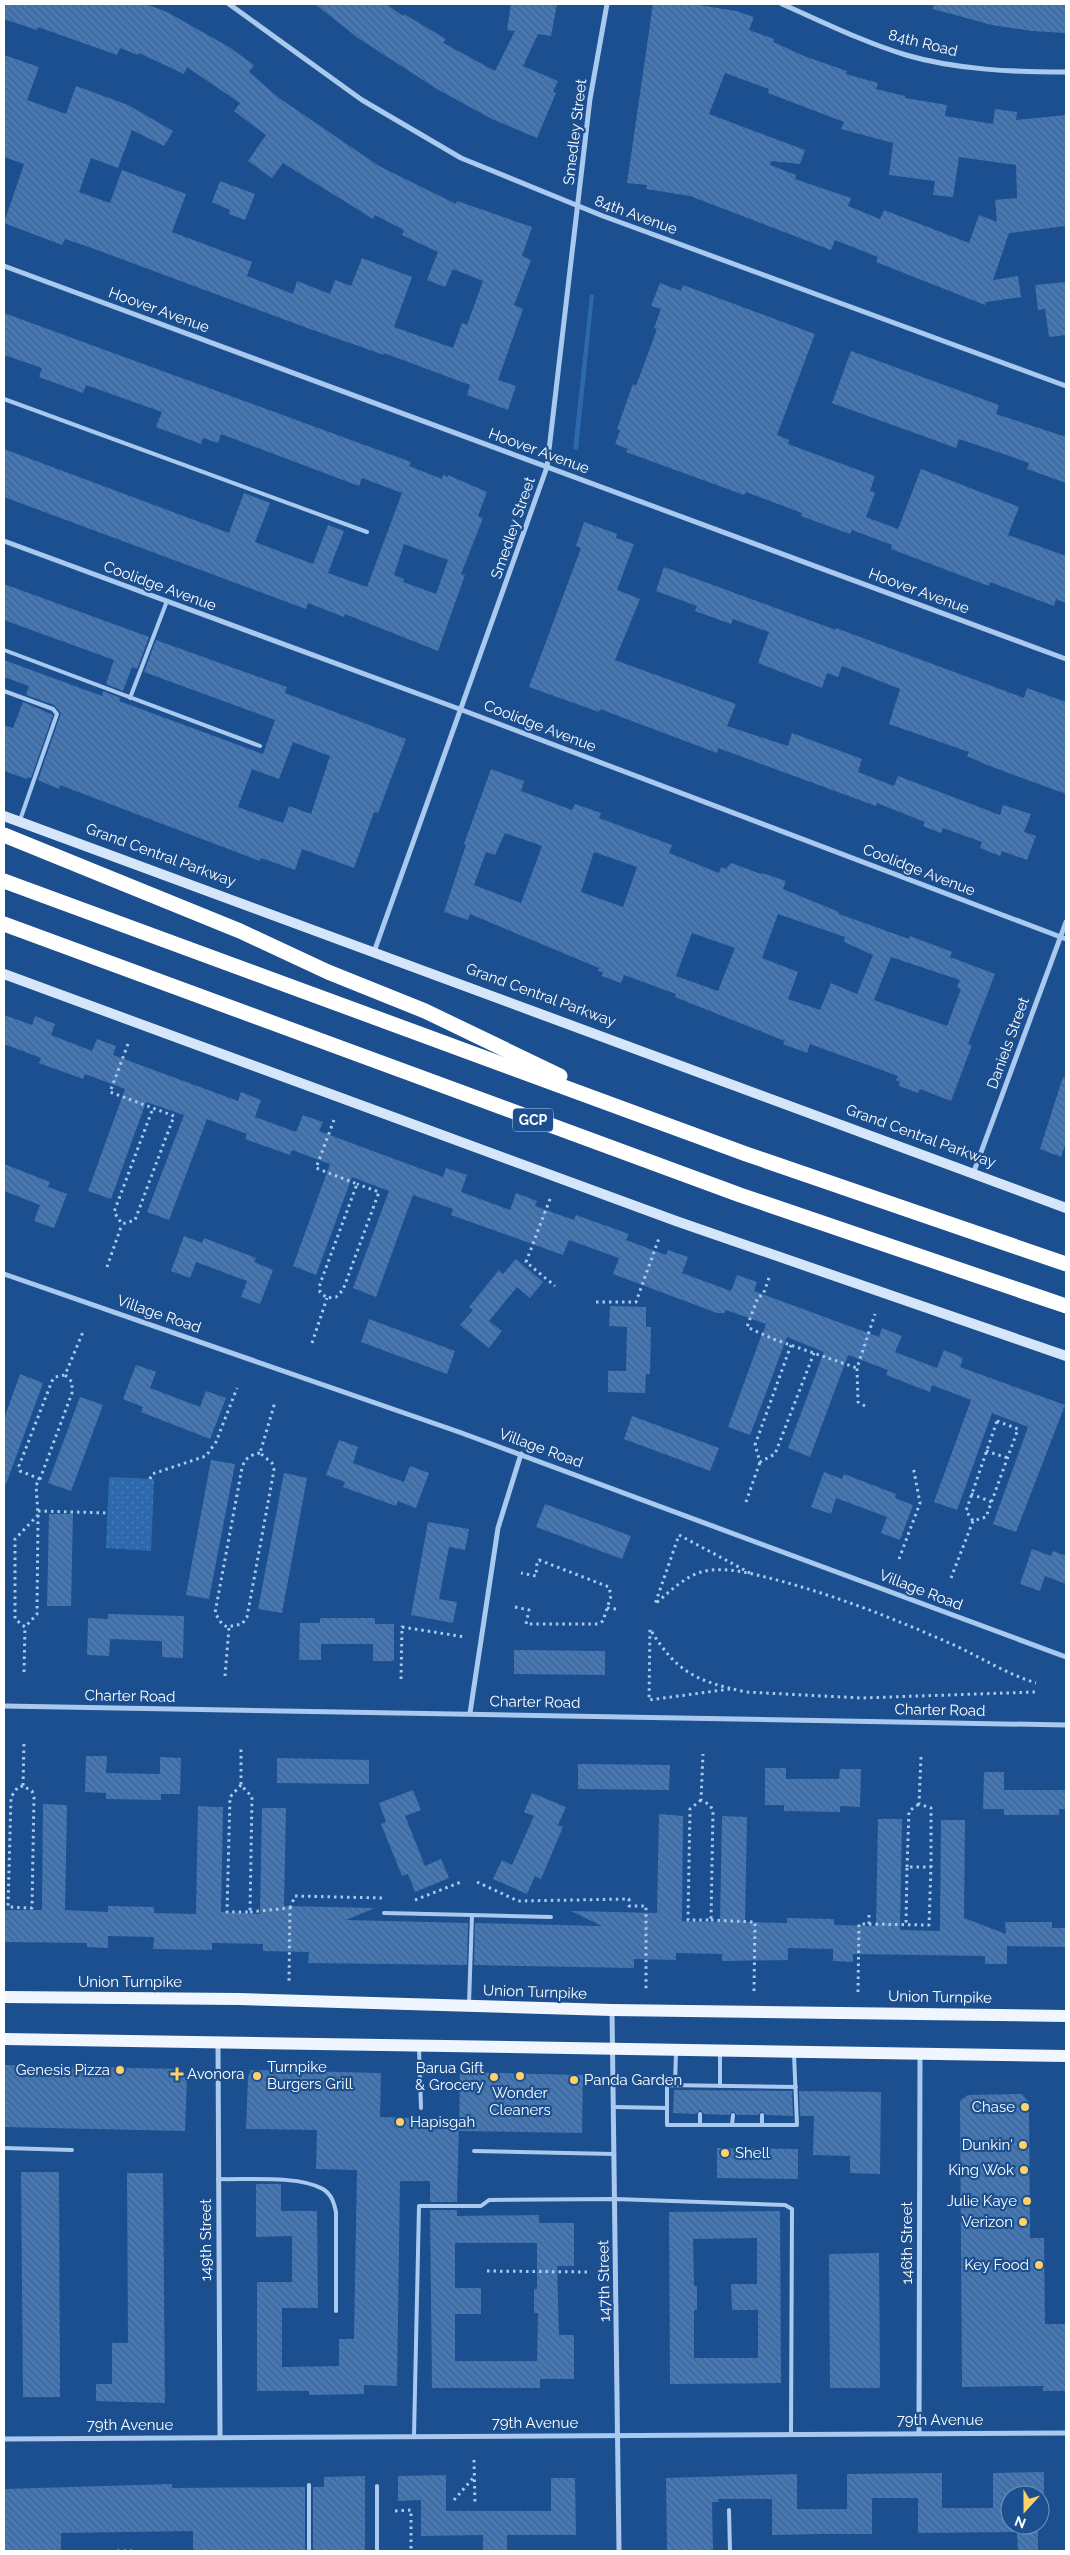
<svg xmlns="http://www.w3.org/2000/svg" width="1070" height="2555" font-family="Raleway,sans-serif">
<defs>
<pattern id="park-dots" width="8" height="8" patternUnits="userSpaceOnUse" patternTransform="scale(1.25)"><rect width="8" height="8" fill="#2e69ad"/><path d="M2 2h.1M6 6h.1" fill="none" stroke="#4d80b9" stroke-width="1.8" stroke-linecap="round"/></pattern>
<pattern id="building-back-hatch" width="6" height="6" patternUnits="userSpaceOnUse" patternTransform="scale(1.25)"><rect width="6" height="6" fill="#4478b7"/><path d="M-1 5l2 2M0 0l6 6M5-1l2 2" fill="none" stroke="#486282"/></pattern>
</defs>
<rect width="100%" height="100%" fill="#1b4f8f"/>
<path fill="#2e69ad" d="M590,294L594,295L578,450L573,449Z"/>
<path fill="url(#park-dots)" d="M109,1477L154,1479L151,1551L106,1548Z"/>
<g fill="url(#building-back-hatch)" fill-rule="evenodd">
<path d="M4,4H146L167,12L229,47L254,65L249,72L279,98L379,166L456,204L457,201L532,227L522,256L531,260L514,305L523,309L498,380L516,386L508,410L467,395L470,385L384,353V355L310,329L89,247L65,239L62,245L4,223L24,164L4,157V55L39,67L27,100L66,114L76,86L128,105L173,131L164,146L132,130L118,168L91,158L79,192L110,203L122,170L186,194L172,232L252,262L247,276L293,294L297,281L330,294L335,280L351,286L362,258L412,277L394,327L453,348L462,323L467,325L483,281L453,269L445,287L427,280L438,252L402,235L404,230L375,215L373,219L283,163L272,178L248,161L266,135L234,111L240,103L187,67L184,74L139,53L138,55L120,48L117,55L38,27L37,30L4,19Z"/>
<path d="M315,4H386L403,16L404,14L446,39L443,43L449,46L495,71L515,31L507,30L511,4H557L551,36L538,34L523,66L558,81L553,92L556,93L537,138L492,119L437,89L358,38Z"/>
<path d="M653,4H693L736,11L754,17L749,30L774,39L773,42L804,56L847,71L846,74L878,83L876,89L905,96V98L947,105L945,116L993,124L995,109L1017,112L1016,120L1066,115V226L1009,233L993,280L1018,276L1021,297L986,302L985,305L876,262L878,257L835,240L831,250L690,196L646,189L647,185L627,183ZM725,73L769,89L768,93L844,122L841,129L893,143L889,175L935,181L933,195L953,197L959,157L1016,165L1017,198L995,200L997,222L979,215L969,243L884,210L880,219L848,206L851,198L795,179L796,175L770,165L771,161L800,164L805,150L709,114Z"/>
<path d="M934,4H1066L1065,33L1032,31L992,25L933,9Z"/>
<path d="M220,181L255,194L245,220L229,214L230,210L212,202Z"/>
<path d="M1066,282V335L1049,337L1045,309L1038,310L1035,285Z"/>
<path d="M660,283L681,291L683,285L815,334L777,435L789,440L788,444L875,476L870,491L875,493L866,517L898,529L921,469L1019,507L1008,535L1066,556V603L1056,599L1054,606L990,582L989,586L891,549L892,545L852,530L850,534L801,516L802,513L746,492L744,495L626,452L628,449L615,444L620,430L617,429L633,384L636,386L657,329L654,328L661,309L651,306Z"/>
<path d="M4,313L411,462L409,466L442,479L443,475L448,477V475L487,492L478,516L483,518L461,574L465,575L438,651L345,614L344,617L308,603L306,609L4,497V449L229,533L244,493L270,503L255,542L313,564L328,525L344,531L328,573L367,587L402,493L362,478L359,486L221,434L218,443L203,438L201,444L156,427L162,412L86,385L83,393L39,377L42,368L4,355ZM404,544L448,560L436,594L403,582L404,579L394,575Z"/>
<path d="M851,351L999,405L996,414L1066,437V483L1027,469L1029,463L998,452L959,439L956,448L832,403Z"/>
<path d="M584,522L617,534L616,538L634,544L617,590L640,599L615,660L736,704L727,726L788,746L792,733L862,759L858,772L894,786L898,776L1000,815L1003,805L1031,814L1024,832L1036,836L1027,860L1002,851L1000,856L980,848L982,842L943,828L941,833L923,826L925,822L877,803L876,806L718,748L717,753L600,709L599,712L529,687L581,548L576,546Z"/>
<path d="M664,567L836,630V628L1024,698L1027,688L1066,702V794L987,765L967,756L969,752L889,724L900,689L842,666L838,677L827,673L822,688L758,663L769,632L733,619L731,624L695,611L697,606L656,591Z"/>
<path d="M4,584L149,637L137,669L132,667L123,691L106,684L114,660L4,620Z"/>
<path d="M156,640L287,687L285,693L406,739L378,813L374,812L354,868L302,849L295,870L261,858L260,861L60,785L59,789L38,780L61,713L54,705L26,695L29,686L4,677V660L102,696L103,691L120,698L119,701L263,754L275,720L144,672ZM293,742L330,756L311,814L289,806L283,823L238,807L252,769L279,779Z"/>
<path d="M23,702L53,715L31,778L28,777L27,779L4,771V725L13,728Z"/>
<path d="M491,769L524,781L521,791L572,810L575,804L601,813L599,818L672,845L669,853L719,873L721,867L726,869L731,863L761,874L762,873L786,881L783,889L839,912V914L909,939L910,936L952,952L950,957L995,974L968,1044L972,1045L951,1101L920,1089L918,1093L899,1086L900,1082L896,1080L898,1076L810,1044L807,1053L783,1044L785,1041L675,997L676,994L624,975L621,983L602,976L603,972L598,971L599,968L470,914L468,920L444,912L466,845L464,844ZM505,833L542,846L521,903L474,885L486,852L495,855ZM594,852L637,867L623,907L581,892ZM778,914L845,937L844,942L873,955L857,994L831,983L820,1010L788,999L798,972L762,958ZM692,933L735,948L718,991L676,976ZM891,957L960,980L957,987L961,989L947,1026L874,1000Z"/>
<path d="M4,1015L32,1025L35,1016L55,1024L51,1035L92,1051L97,1039L116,1046L113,1055L238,1101L241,1092L261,1100L255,1117L296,1132L303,1115L323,1122L319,1131L443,1177L446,1168L467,1175L461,1192L510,1210L516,1193L537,1201L535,1206L574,1220L576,1215L629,1234L626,1240L666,1255L668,1250L688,1257L682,1273L731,1291L737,1275L757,1282L754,1291L879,1337L882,1328L902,1336L895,1352L937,1368L944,1350L963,1358L960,1367L1065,1405L1016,1532L993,1524L1028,1427L992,1413L957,1510L934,1502L971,1400L932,1385L930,1392L886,1375L888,1370L848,1355L810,1457L788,1448L824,1352L787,1337L750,1435L728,1427L763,1331H766L764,1330L766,1324L726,1310L724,1313H717L613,1274L619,1258L569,1240L563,1255L451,1215L453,1209L413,1195L376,1297L353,1288L389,1191L352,1177L316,1275L293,1266L330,1164L292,1150L290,1155L245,1139L247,1134L207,1119L169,1220L147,1212L184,1115L146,1102L111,1199L88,1191L125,1089L85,1074L83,1079L39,1063L41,1058L4,1044Z"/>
<path d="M1063,1077L1066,1078V1142L1061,1157L1040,1149Z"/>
<path d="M4,1164L50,1182L48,1187L67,1194L54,1228L34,1221L40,1205L4,1191Z"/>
<path d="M184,1236L202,1243L204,1238L256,1258L254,1262L273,1270L260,1304L241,1297L247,1281L196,1262L190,1278L171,1271Z"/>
<path d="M516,1259L543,1282L530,1298L517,1287L489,1321L502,1331L489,1348L460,1325L473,1310L469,1307L499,1270L503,1274Z"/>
<path d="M610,1306L646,1307V1327H651L650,1374H646L645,1393L608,1392V1371H626L627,1327L609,1326Z"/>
<path d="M369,1319L455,1351L447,1374L361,1342Z"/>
<path d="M136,1365L156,1372L150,1388L200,1407L206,1391L226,1398L210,1439L141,1412L143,1407L123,1399Z"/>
<path d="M20,1374L43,1383L6,1484H4V1419Z"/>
<path d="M80,1397L103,1405L71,1491L48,1483Z"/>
<path d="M632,1416L719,1448L710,1471L624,1439Z"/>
<path d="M339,1440L358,1447L353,1463L404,1482L410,1466L429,1473L416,1508L398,1501L396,1506L343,1487L345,1482L326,1475Z"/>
<path d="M211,1460L235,1464L209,1599L186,1595Z"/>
<path d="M824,1472L842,1479L844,1474L896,1494L895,1498L913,1505L900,1540L881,1533L887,1517L836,1498L831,1514L811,1507Z"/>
<path d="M284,1473L307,1478L282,1613L258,1609Z"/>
<path d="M545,1504L631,1536L622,1559L536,1527Z"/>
<path d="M49,1514H73L71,1606H47Z"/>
<path d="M428,1522L469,1529L465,1550L449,1547L439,1599L457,1602L453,1623L411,1615Z"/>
<path d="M1032,1549L1051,1556L1053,1551L1066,1556V1584L1045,1576L1040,1591L1020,1584Z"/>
<path d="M108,1614L184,1616L183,1658L162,1657V1641L110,1639L109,1656L87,1655L88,1618L108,1619Z"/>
<path d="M320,1618H375V1624H394V1661H373V1644H321V1660H299L300,1623H320Z"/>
<path d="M514,1650L605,1651V1675L514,1674Z"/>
<path d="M86,1756H107L106,1773L160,1774V1757L181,1758L180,1794H161V1800L106,1799V1793L85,1792Z"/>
<path d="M277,1758L369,1760V1784L277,1783Z"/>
<path d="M578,1764L670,1765L669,1790L578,1789Z"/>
<path d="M765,1768H786V1779H839L840,1769H861L860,1807L840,1806V1812L784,1811V1805H765Z"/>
<path d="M984,1772H1004V1790H1066V1809H1059V1815H1004V1809H983Z"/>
<path d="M413,1790L421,1810L405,1816L425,1866L441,1859L449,1878L415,1892L408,1874L402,1876L381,1824L386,1822L379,1803Z"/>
<path d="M532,1793L566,1807L558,1825L563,1827L541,1879L535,1876L527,1894L493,1879L502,1860L512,1865L534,1816L524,1812Z"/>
<path d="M43,1804L67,1805L65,1910L108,1912V1906L154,1907V1913L196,1914L198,1806L214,1807H223L221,1912L260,1914L262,1808H286L284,1906L375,1908L346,1920L468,1923L467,1965L308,1963L309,1952L263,1951V1944L212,1943V1950L153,1949L154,1937L108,1936V1948L87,1947V1943L4,1942V1910H42Z"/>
<path d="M659,1814L683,1816L682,1921L720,1922L722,1816L747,1817L745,1922L787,1923V1918L834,1919V1925L876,1926L878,1819H902L900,1930L940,1931L941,1820H965L964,1918L1006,1934L1005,1922H1052V1928H1066V1947L1007,1946V1964H985V1956L853,1954V1962L833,1961V1949L788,1948V1960L722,1961V1954L676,1953V1960L634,1959V1968L474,1965L475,1923L602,1926L571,1911L657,1913Z"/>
<path d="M4,2065L179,2069L187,2076L185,2131L4,2127Z"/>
<path d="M251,2070L381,2073L380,2117L459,2119L457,2202H430V2181H400L397,2386L364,2385V2394L309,2395V2391H257V2282H292V2236L256,2237V2184H281V2211H317L318,2308H282V2367L339,2366V2339H354L357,2170L316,2169L317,2130L246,2129L248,2077Z"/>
<path d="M460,2072L583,2075L582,2133L459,2131Z"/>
<path d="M674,2090L792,2091L793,2116L766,2115L762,2111L758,2115H737L733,2111L729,2115L704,2114L700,2110L696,2114L673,2113Z"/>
<path d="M799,2091L881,2092L880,2174L850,2173V2156L813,2155L814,2116H800Z"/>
<path d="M1022,2094L1029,2102L1030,2238H1044L1045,2324H1066V2391H1043V2386L962,2387L960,2101L968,2095Z"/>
<path d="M717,2148L798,2149V2179L717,2178Z"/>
<path d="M21,2172H59L60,2397H23Z"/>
<path d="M127,2173H163L165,2403L96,2401V2384H112V2343H128Z"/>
<path d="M430,2210H457V2216L539,2215V2223H574V2266H557L559,2335H574V2379H540V2388H432ZM455,2243H537V2289H534V2313H538L537,2361H455V2314H481V2288H455Z"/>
<path d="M780,2211L781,2383L670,2384L669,2212ZM757,2238V2284H731L732,2310H758V2358H694V2310H697V2286H694L693,2239Z"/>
<path d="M879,2253L880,2388H830L829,2254Z"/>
<path d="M1044,2472V2497H1040V2495H1010V2525H1038V2551H1018L1017,2532L918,2533V2498H872V2534H823L772,2535V2499H718L719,2502H712L713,2551H667L666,2478L797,2474V2509H847V2474L942,2473V2508H993V2473Z"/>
<path d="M446,2475V2511H551V2478H575L576,2535H507V2551H483V2535L421,2536V2500L398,2501V2476Z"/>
<path d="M365,2476V2551H313V2487H324V2477Z"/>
<path d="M172,2484V2488L305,2487V2551H193V2531L61,2533V2551H4V2489Z"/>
</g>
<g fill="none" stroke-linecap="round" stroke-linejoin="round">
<g stroke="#a9c9ee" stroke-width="3" stroke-dasharray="2.5 4" stroke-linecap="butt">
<path d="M128,1044L110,1092L174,1116L135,1220L122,1224L114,1212L153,1108"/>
<path d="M334,1120L316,1168L357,1184L320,1284V1292L327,1298L336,1297L343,1290L379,1192L357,1184"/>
<path d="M550,1199L526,1262L555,1286"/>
<path d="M107,1267L122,1224"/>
<path d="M769,1278L763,1295L758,1297L747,1327L773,1339L857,1368"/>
<path d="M596,1302H636L659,1238"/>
<path d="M312,1343L327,1298"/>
<path d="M791,1345L755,1445L760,1462L775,1454L814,1353"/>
<path d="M865,1406L858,1402L857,1368L875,1314"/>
<path d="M997,1421L1018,1429L986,1517L973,1521L966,1511Z"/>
<path d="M986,1451L1008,1458"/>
<path d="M260,1453C250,1455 245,1458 242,1468L215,1613L222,1624L227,1627L242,1624L247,1617L274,1470L272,1463L260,1453L275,1402"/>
<path d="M40,1479L20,1471L19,1466L52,1381L55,1377L65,1375"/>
<path d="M150,1479L152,1474L206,1456L216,1442L237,1388"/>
<path d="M971,1494L992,1502"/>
<path d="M746,1502L760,1462"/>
<path d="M38,1511L108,1513"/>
<path d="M38,1515L37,1614L25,1627L15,1619V1539L38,1515L36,1485L40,1479L72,1393V1382L65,1375L83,1332"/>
<path d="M899,1559L920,1503L913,1466"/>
<path d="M750,1573L679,1535L655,1604C669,1592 681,1580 698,1573C722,1565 749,1573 773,1579C835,1595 895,1619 954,1645C982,1658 1007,1674 1036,1683"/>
<path d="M951,1578L973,1521"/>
<path d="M515,1607L529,1610L526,1624H598L603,1621L611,1596L609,1587L539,1560L537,1563L536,1576L521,1573"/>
<path d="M607,1608L616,1609"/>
<path d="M24,1672L25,1627"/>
<path d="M225,1676L229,1627"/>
<path d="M401,1679L402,1627L465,1637"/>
<path d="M730,1689L649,1700L650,1629C677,1673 696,1681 746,1692L861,1698L1035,1692"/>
<path d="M921,1757L919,1804L931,1808V1867"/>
<path d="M241,1785L230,1797L227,1912H250L252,1797L241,1785V1746"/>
<path d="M23,1786L18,1787L11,1797L8,1907L32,1908L34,1797L32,1791L23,1786L24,1742"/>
<path d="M701,1800L690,1809L688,1920H711L713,1811L710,1805L701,1800L703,1754"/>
<path d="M907,1867L909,1811L919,1804"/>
<path d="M477,1882L518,1901L629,1899V1906H646V1989"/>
<path d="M415,1900L461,1882"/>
<path d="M290,1908L295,1896L383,1898L385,1900"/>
<path d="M250,1912L290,1908L289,1982"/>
<path d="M711,1920L755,1922L754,1991"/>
<path d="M869,1924V1915"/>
<path d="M858,1992L859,1924L929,1925L931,1867H907L906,1925"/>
<path d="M487,2271L591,2272"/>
<path d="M474,2460L475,2505"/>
<path d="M454,2500L474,2477"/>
<path d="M395,2511L411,2510V2551"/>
<path d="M117,2551H136"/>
</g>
<g stroke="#a9c9ee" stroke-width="4">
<path d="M4,399L367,532"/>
<path d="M4,650L260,746"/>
<path d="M4,691L53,709L57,714L20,820"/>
<path d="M130,698L167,601"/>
<path d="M384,1913L472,1915"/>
<path d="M469,2004L472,1915L551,1917"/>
<path d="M419,2048L421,2108"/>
<path d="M720,2053V2086"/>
<path d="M794,2054L797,2125H667V2085L796,2087"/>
<path d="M675,2085L676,2052"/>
<path d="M614,2107L667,2108"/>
<path d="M700,2125V2114"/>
<path d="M732,2125L733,2115"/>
<path d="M762,2125V2115"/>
<path d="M4,2148L72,2150"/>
<path d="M474,2151L614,2154"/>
<path d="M218,2179C246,2180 298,2175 323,2189C332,2195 334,2203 336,2212V2311"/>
<path d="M414,2436L419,2206H481L489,2200L615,2199L785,2205L792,2209L791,2433"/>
<path d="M309,2485V2551"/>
<path d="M377,2486V2551"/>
<path d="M729,2510L730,2551"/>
</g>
<g stroke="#a9c9ee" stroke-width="5">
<path d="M229,4L362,100L461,158L603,216L1066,386"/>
<path d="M782,4C823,22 863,42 906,55C957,70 1014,72 1066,72"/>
<path d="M4,266L1066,659"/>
<path d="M4,541L462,710L1066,939"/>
<path d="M374,952L547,467L590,99L607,4"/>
<path d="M973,1174L1066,922"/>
<path d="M4,1274L459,1432L1066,1657"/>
<path d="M4,1706L1066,1725"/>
<path d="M470,1713L498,1528L521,1454"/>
<path d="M612,2010L619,2551"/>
<path d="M218,2043L220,2437"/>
<path d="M919,2432L920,2054"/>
<path d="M4,2439L1066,2433"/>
</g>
<g stroke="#d6e6fa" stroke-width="10">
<path d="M4,816L1066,1208"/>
<path d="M4,974L676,1221L1066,1356"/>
</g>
<g stroke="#f0f6ff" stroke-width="12">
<path d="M4,1997L239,1999L612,2010L1066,2016"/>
<path d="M4,2039L1066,2056"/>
</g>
<g stroke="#fff" stroke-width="15">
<path d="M4,835L240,931L328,972L425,1011L560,1076"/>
<path d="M4,881L746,1154L1066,1264"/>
<path d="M4,924L740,1195L1066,1306"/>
</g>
</g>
<g fill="#ffd166" stroke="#1b4f8f" stroke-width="2">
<circle cx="120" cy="2070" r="5"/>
<path d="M174.5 2066.5h5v5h5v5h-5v5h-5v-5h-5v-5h5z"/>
<circle cx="257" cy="2076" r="5"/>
<circle cx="520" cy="2076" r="5"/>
<circle cx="494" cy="2077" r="5"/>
<circle cx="574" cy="2080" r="5"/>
<circle cx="1025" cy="2107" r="5"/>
<circle cx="400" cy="2122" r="5"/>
<circle cx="1023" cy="2145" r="5"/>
<circle cx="725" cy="2153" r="5"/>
<circle cx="1024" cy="2170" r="5"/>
<circle cx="1027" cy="2201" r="5"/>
<circle cx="1023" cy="2222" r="5"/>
<circle cx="1039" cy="2265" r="5"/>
</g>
<g text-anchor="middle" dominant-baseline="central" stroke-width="4.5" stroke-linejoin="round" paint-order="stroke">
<rect fill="#1b4f8f" stroke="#bbcadd" stroke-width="1" x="513" y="1108.5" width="40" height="23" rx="4"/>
<g font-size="14" font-weight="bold" fill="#fff">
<text x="533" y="1120">GCP</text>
</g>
<g font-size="15" fill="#fff" stroke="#1b4f8f">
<text transform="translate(923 43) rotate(14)">84th Road</text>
<text transform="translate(575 132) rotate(-83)">Smedley Street</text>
<text transform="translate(636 215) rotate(20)">84th Avenue</text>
<text transform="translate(159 310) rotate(20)">Hoover Avenue</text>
<text transform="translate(539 451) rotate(20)">Hoover Avenue</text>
<text transform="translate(513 528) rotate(-71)">Smedley Street</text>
<text transform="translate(160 586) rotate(20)">Coolidge Avenue</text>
<text transform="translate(919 591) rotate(20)">Hoover Avenue</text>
<text transform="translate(540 726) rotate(21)">Coolidge Avenue</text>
<text transform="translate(161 855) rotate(20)">Grand Central Parkway</text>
<text transform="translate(919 870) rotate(21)">Coolidge Avenue</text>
<text transform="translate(541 995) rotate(20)">Grand Central Parkway</text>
<text transform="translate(1008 1043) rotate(-70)">Daniels Street</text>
<text transform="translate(921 1136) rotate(20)">Grand Central Parkway</text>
<text transform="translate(159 1314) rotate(19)">Village Road</text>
<text transform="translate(541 1448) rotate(20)">Village Road</text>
<text transform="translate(921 1590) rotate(21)">Village Road</text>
<text transform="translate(130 1696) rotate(1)">Charter Road</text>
<text transform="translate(535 1702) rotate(1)">Charter Road</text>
<text transform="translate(940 1710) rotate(1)">Charter Road</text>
<text x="130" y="1982">Union Turnpike</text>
<text transform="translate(535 1992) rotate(2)">Union Turnpike</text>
<text transform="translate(940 1997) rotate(1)">Union Turnpike</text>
<text transform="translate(206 2240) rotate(-90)">149th Street</text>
<text transform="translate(907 2243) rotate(-90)">146th Street</text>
<text transform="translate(604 2281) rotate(-91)">147th Street</text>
<text x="940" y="2420">79th Avenue</text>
<text x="535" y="2423">79th Avenue</text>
<text x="130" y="2425">79th Avenue</text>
</g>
<g font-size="15" fill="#fff" stroke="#1b4f8f" text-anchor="end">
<text x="267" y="2067" text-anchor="start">Turnpike<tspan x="267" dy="17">Burgers Grill</tspan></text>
<text x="484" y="2068">Barua Gift<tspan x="484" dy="17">&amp; Grocery</tspan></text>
<text x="110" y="2070">Genesis Pizza</text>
<text x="187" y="2074" text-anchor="start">Avonora</text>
<text x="584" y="2080" text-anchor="start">Panda Garden</text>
<text x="520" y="2093" text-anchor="middle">Wonder<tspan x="520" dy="17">Cleaners</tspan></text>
<text x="1015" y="2107">Chase</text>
<text x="410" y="2122" text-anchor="start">Hapisgah</text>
<text x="1013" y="2145">Dunkin'</text>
<text x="735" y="2153" text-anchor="start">Shell</text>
<text x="1014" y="2170">King Wok</text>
<text x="1017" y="2201">Julie Kaye</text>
<text x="1013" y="2222">Verizon</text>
<text x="1029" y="2265">Key Food</text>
</g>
</g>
<rect width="1070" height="2555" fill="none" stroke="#ffffff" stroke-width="10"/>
<g transform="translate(1025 2510) rotate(201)"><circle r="24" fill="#1b4f8f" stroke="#7695bc"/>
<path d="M0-4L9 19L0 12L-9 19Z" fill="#ffd166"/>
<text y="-8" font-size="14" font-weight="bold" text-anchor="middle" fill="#ffffff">N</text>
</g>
</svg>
